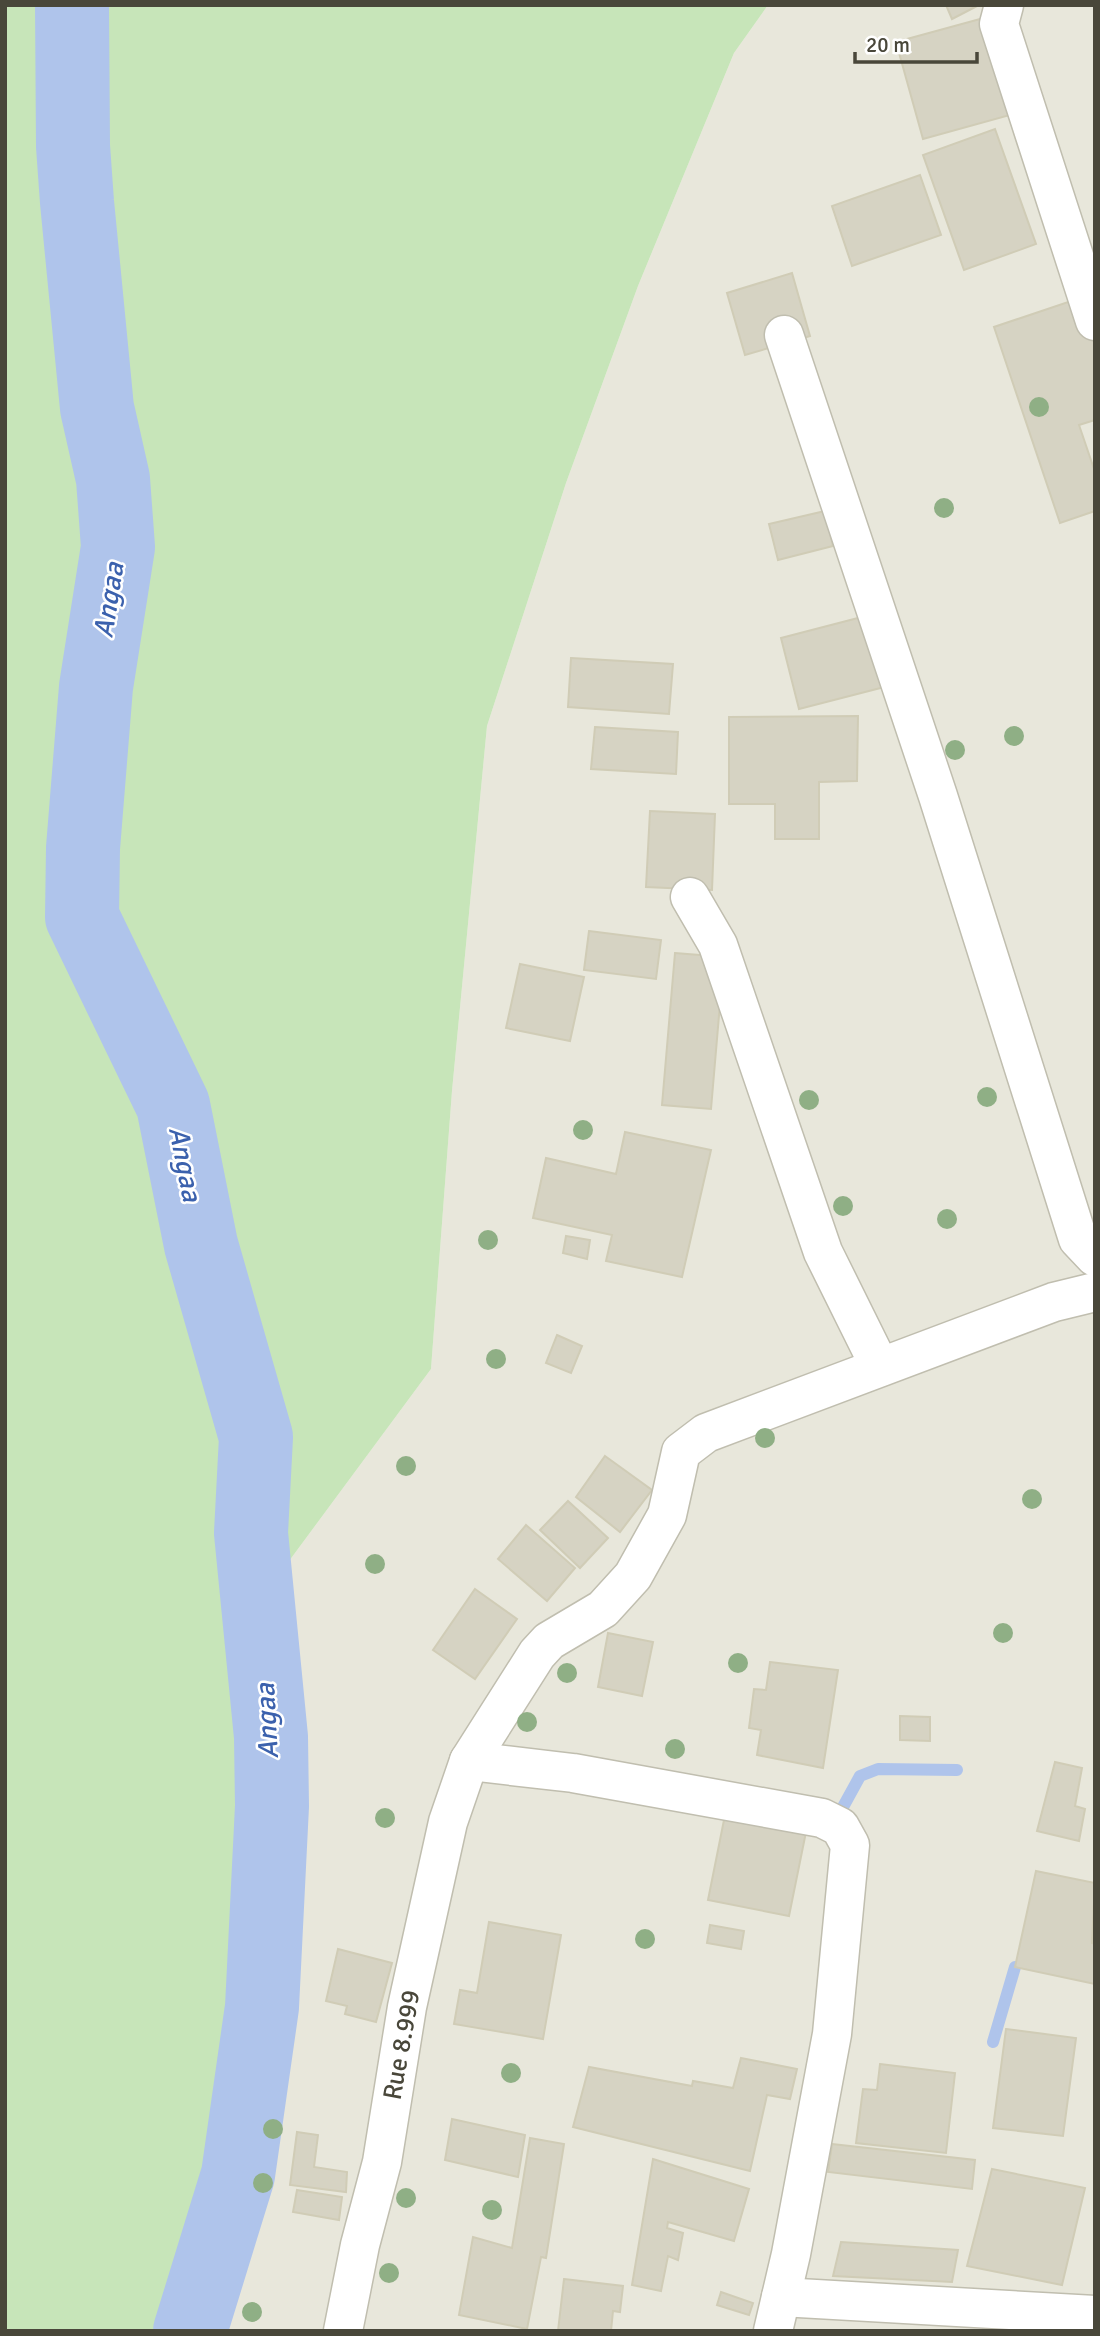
<svg xmlns="http://www.w3.org/2000/svg" width="1100" height="2336" font-family="Signika,sans-serif">
<rect width="100%" height="100%" fill="#f5f4ec"/>
<path fill="#e8e7db" d="M768,5H1095V2331H190L238,2175L262,2007L272,1806L271,1737L258,1603L431,1369L452,1091L487,726L566,483L638,286L734,53Z"/>
<path fill="#c7e5b9" d="M5,5H768L734,53L638,286L566,483L487,726L452,1091L431,1369L258,1603L271,1737L272,1806L262,2007L238,2175L190,2331H5Z"/>
<g fill="none" stroke-linecap="round" stroke-linejoin="round">
<g stroke="#afc4eb" stroke-width="12">
<path d="M843,1807L860,1776L878,1769L957,1770"/>
<path d="M993,2042L1015,1967"/>
</g>
<path stroke="#afc4eb" stroke-width="74" d="M72,5L73,146L77,202L97,408L113,479L118,547L96,687L83,848L82,917L173,1105L201,1245L256,1437L251,1533L271,1737L272,1806L262,2007L238,2175L190,2331"/>
</g>
<g fill="#d6d3c3" stroke="#d0ccb6" stroke-width="2">
<path d="M946,5H979L952,19Z"/>
<path d="M1002,13L1028,110L923,139L896,42Z"/>
<path d="M995,129L1036,244L964,270L923,155Z"/>
<path d="M920,175L941,235L852,266L832,206Z"/>
<path d="M792,273L810,336L745,355L727,293Z"/>
<path d="M1086,296L1095,322V420L1079,425L1095,472V511L1060,523L994,327Z"/>
<path d="M825,511L833,546L778,560L769,524Z"/>
<path d="M881,612L900,683L799,709L781,638Z"/>
<path d="M571,658L673,664L669,714L568,707Z"/>
<path d="M858,716L857,781L819,782V839H775V804H729V717Z"/>
<path d="M595,727L678,732L676,774L591,769Z"/>
<path d="M650,811L715,814L712,890L646,887Z"/>
<path d="M589,931L661,940L656,979L584,970Z"/>
<path d="M675,953L724,957L711,1109L662,1105Z"/>
<path d="M520,964L584,977L570,1041L506,1028Z"/>
<path d="M625,1132L711,1150L682,1277L606,1261L612,1235L533,1218L546,1158L616,1174Z"/>
<path d="M566,1236L590,1240L587,1259L563,1253Z"/>
<path d="M557,1335L582,1346L571,1373L546,1363Z"/>
<path d="M605,1456L652,1490L620,1532L576,1497Z"/>
<path d="M568,1501L608,1538L580,1568L540,1530Z"/>
<path d="M526,1525L575,1568L547,1601L498,1559Z"/>
<path d="M475,1589L517,1619L475,1679L433,1650Z"/>
<path d="M608,1633L653,1642L642,1696L598,1687Z"/>
<path d="M770,1662L838,1670L823,1768L757,1755L761,1730L749,1728L754,1689L766,1690Z"/>
<path d="M900,1716L930,1717V1741L900,1740Z"/>
<path d="M1055,1762L1082,1768L1075,1806L1085,1809L1079,1841L1037,1831Z"/>
<path d="M725,1815L806,1832L789,1916L708,1900Z"/>
<path d="M1036,1871L1095,1883L1092,1943L1095,1944V1984L1015,1967Z"/>
<path d="M489,1922L561,1935L543,2039L454,2024L460,1990L477,1993Z"/>
<path d="M710,1925L744,1931L741,1949L707,1943Z"/>
<path d="M338,1949L392,1963L376,2022L345,2014L347,2006L326,2001Z"/>
<path d="M1006,2029L1076,2038L1063,2136L993,2128Z"/>
<path d="M741,2058L797,2069L790,2099L767,2095L750,2171L573,2127L589,2067L692,2086L693,2081L733,2088Z"/>
<path d="M880,2064L955,2073L946,2153L856,2143L863,2089L877,2090Z"/>
<path d="M452,2119L525,2135L518,2177L445,2160Z"/>
<path d="M297,2132L318,2135L314,2167L347,2172L346,2192L290,2185Z"/>
<path d="M530,2138L564,2144L546,2258L541,2257L527,2329L459,2315L473,2237L512,2248Z"/>
<path d="M832,2144L975,2160L972,2189L828,2172Z"/>
<path d="M653,2159L749,2189L734,2241L668,2222L667,2228L683,2233L678,2260L668,2256L661,2291L632,2285Z"/>
<path d="M992,2169L1085,2188L1062,2285L967,2266Z"/>
<path d="M297,2190L342,2197L339,2220L293,2212Z"/>
<path d="M841,2242L958,2250L952,2282L833,2276Z"/>
<path d="M564,2279L623,2286L620,2312L613,2311L611,2331H558Z"/>
<path d="M721,2292L753,2303L749,2315L717,2305Z"/>
</g>
<g fill="none" stroke-linecap="round" stroke-linejoin="round">
<g stroke="#c0beaf" stroke-width="41">
<g id="minor">
<path d="M1004,5L999,24L1095,321"/>
<path d="M784,335L938,796L1078,1239L1095,1257"/>
<path d="M690,897L718,945L823,1252L880,1367"/>
<path d="M469,1761L573,1773L822,1818L840,1827L850,1845L832,2034L791,2254L773,2331"/>
<path d="M781,2297L1095,2315"/>
<path d="M343,2331L360,2245L382,2162L407,2007L448,1822L469,1761L537,1654L549,1641L603,1609L633,1576L667,1515L681,1452L706,1433L1054,1302L1095,1292"/>
</g>
</g>
<use href="#minor" stroke="#fff" stroke-width="38"/>
</g>
<g fill="#8faf85">
<circle cx="1039" cy="407" r="10"/>
<circle cx="944" cy="508" r="10"/>
<circle cx="1014" cy="736" r="10"/>
<circle cx="955" cy="750" r="10"/>
<circle cx="987" cy="1097" r="10"/>
<circle cx="809" cy="1100" r="10"/>
<circle cx="583" cy="1130" r="10"/>
<circle cx="843" cy="1206" r="10"/>
<circle cx="947" cy="1219" r="10"/>
<circle cx="488" cy="1240" r="10"/>
<circle cx="496" cy="1359" r="10"/>
<circle cx="765" cy="1438" r="10"/>
<circle cx="406" cy="1466" r="10"/>
<circle cx="1032" cy="1499" r="10"/>
<circle cx="375" cy="1564" r="10"/>
<circle cx="1003" cy="1633" r="10"/>
<circle cx="738" cy="1663" r="10"/>
<circle cx="567" cy="1673" r="10"/>
<circle cx="527" cy="1722" r="10"/>
<circle cx="675" cy="1749" r="10"/>
<circle cx="385" cy="1818" r="10"/>
<circle cx="645" cy="1939" r="10"/>
<circle cx="511" cy="2073" r="10"/>
<circle cx="273" cy="2129" r="10"/>
<circle cx="263" cy="2183" r="10"/>
<circle cx="406" cy="2198" r="10"/>
<circle cx="492" cy="2210" r="10"/>
<circle cx="389" cy="2273" r="10"/>
<circle cx="252" cy="2312" r="10"/>
</g>
<g text-anchor="middle" dominant-baseline="central" stroke-width="5" stroke-linejoin="round" paint-order="stroke">
<g font-size="26" fill="#49473a" stroke="#fff">
<text transform="translate(402 2045) rotate(-80)">Rue 8.999</text>
</g>
<g font-size="28" font-style="italic" fill="#3b61ad" stroke="#fff">
<text transform="translate(109 600) rotate(-81)">Angaa</text>
<text transform="translate(185 1164) rotate(79)">Angaa</text>
<text transform="translate(267 1721) rotate(-93)">Angaa</text>
</g>
</g>
<rect width="1100" height="2336" fill="none" stroke="#49473a" stroke-width="14"/>
<path d="M855 52v10h122v-10" fill="none" stroke="#49473a" stroke-width="3.5"/>
<text x="866" y="52" font-size="21" fill="#49473a" stroke="#ffffff" stroke-width="5" paint-order="stroke">20 m</text>
</svg>
